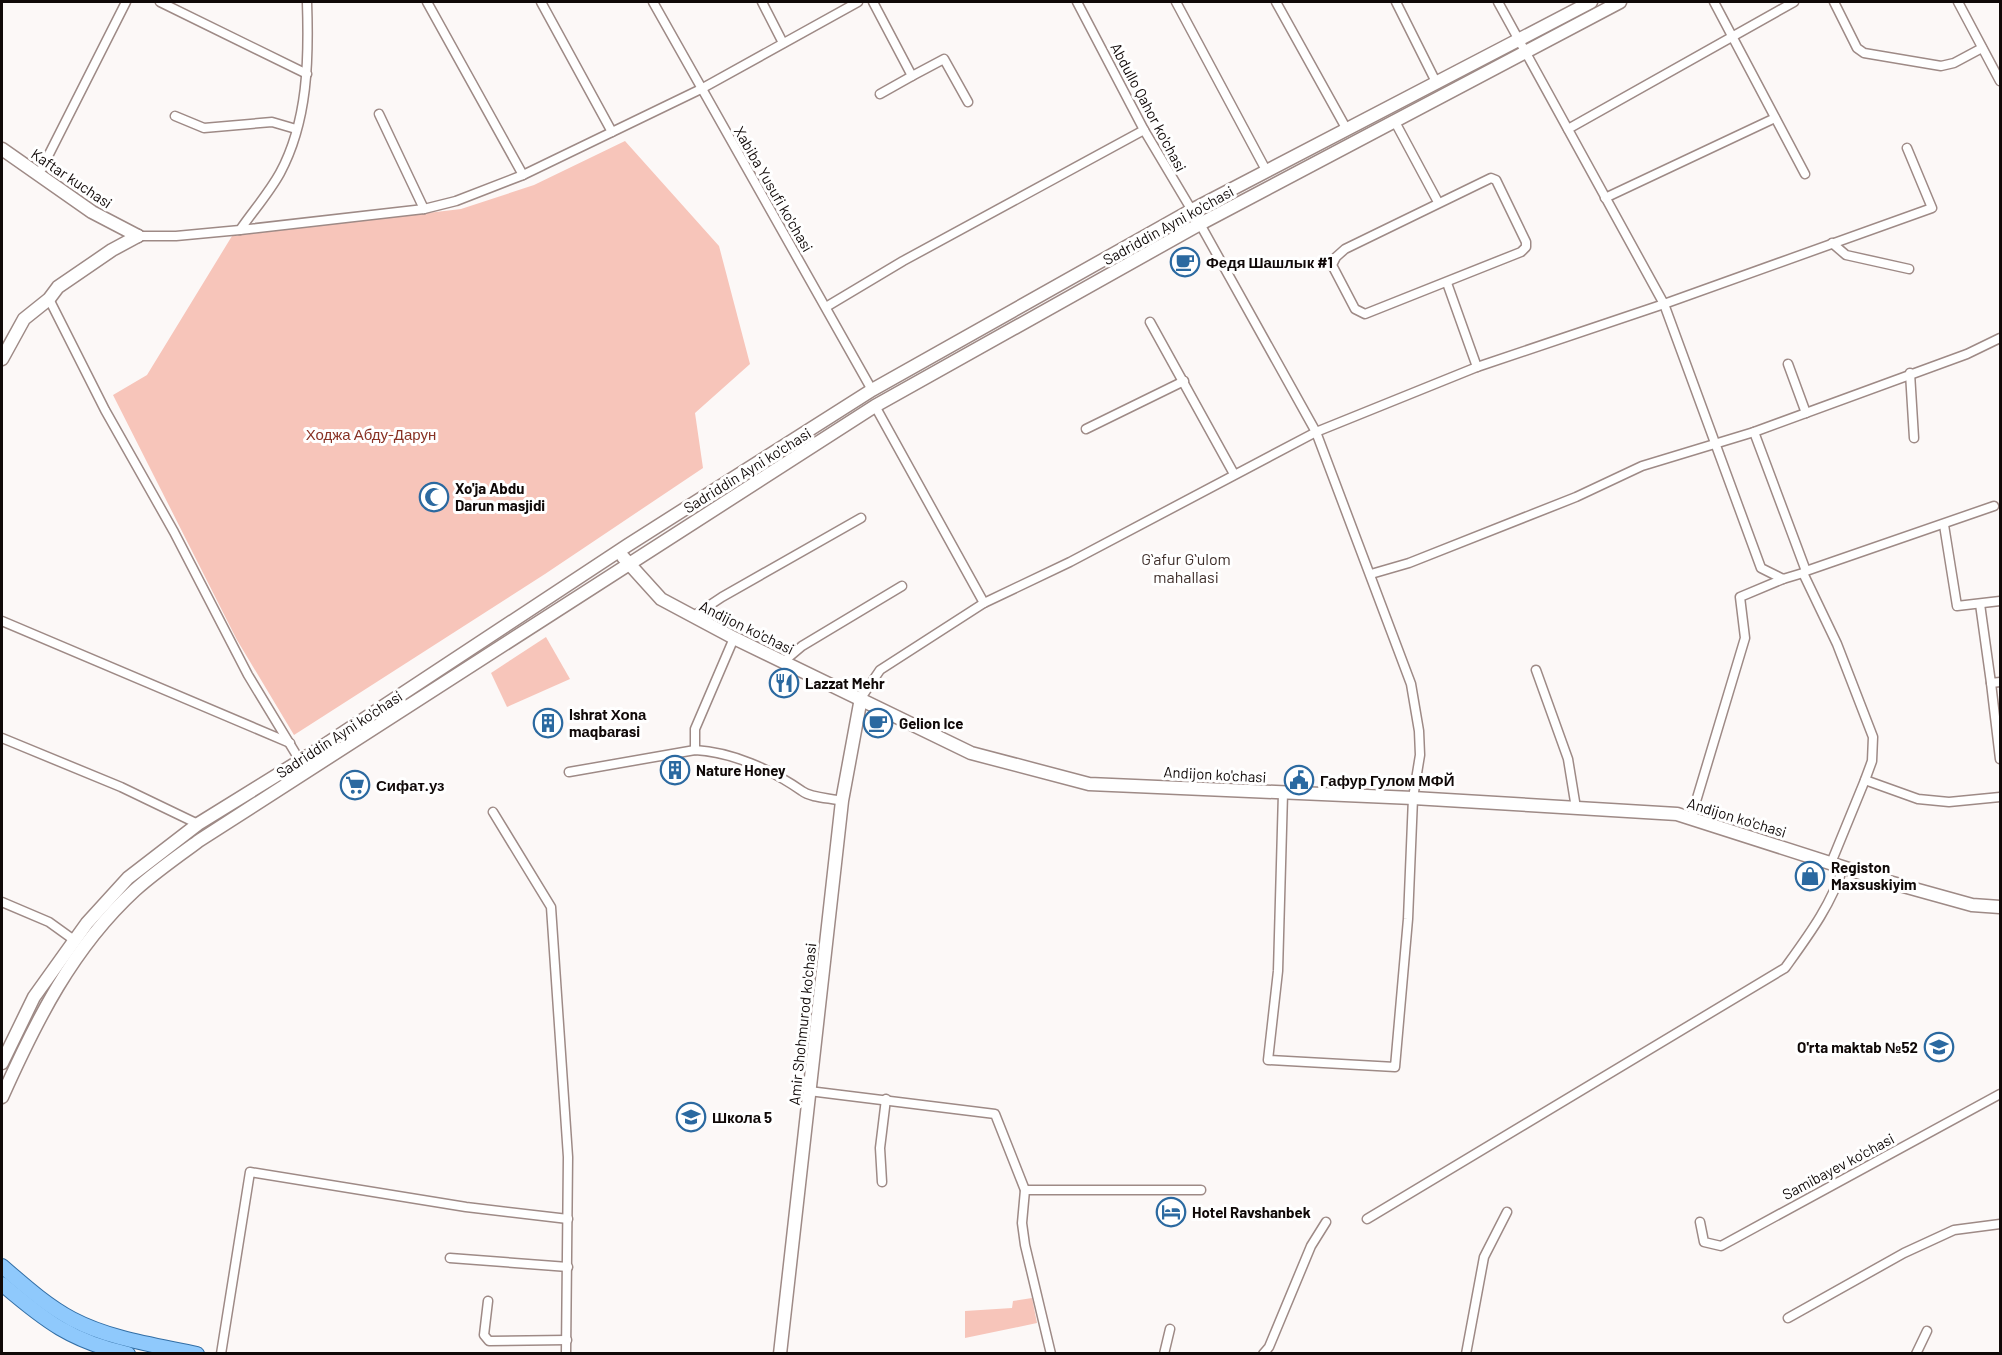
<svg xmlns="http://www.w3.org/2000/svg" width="2002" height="1355" font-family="Barlow,sans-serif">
<rect width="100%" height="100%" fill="#fcf8f7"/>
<g fill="#f7c5ba">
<path d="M625,141L719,246L750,364L695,413L703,468L545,574L294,735L237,640L113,395L147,375L232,236L461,209L534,185Z"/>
<path d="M546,637L570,679L507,707L491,673Z"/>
<path d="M1032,1298L1037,1323L965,1338V1311L1012,1308L1013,1301Z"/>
</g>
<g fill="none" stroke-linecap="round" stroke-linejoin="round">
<g stroke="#9e8a86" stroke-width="11">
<g id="street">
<path d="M160,2L307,74"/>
<path d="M427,2L523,175"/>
<path d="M541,2L612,132"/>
<path d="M653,2L872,390"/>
<path d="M762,2L783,43"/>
<path d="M873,2L912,76L944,59L968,102"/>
<path d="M1077,2L1144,130L1200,224L1316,432L1411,684L1419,731L1420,755L1413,798L1408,919L1395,1067L1268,1060L1278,971L1283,793"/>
<path d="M1176,2L1267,172"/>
<path d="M1276,2L1346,128"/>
<path d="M1396,2L1437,84"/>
<path d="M1498,2L1664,304L1761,568L1783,579L1803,573"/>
<path d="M1714,2L1805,174"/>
<path d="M1834,2L1857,48L1864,53L1941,66L1954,63L1982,48"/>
<path d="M1958,2L2000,81"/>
<path d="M880,94L912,76"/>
<path d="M379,114L424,209"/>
<path d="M175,116L204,128L272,122L296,129"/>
<path d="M1394,120L1438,202"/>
<path d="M1568,129L1794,2"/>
<path d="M39,174L126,2"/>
<path d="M1491,178L1496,180L1526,242V247L1521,252L1365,314L1355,309L1332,265L1336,257L1345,249Z"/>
<path d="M1605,198L1775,118"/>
<path d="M240,230L424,209L456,201L523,175L701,89L858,2"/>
<path d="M138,236H176L240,230C253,211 269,193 280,173C308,121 309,59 307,2"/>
<path d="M1832,243L1846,255L1909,269"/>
<path d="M1447,283L1477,367"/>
<path d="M49,299L105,410L174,532L248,675L302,764"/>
<path d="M826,307L903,261L1144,130"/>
<path d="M1150,322L1234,474"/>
<path d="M1788,364L1806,413"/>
<path d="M1910,373L1914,438"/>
<path d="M875,406L984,603"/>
<path d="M1086,429L1184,381"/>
<path d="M1754,432L1806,571L1803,573L1837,644L1873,737L1872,761L1865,780L1831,863"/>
<path d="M1944,525L1957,606L2000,601"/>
<path d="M1806,571L1994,506"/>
<path d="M1371,574L1409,563L1576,497L1642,466L1754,432L1967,354L2000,338"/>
<path d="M1980,604L1991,683L2000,682"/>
<path d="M692,617L722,597L861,518"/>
<path d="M2,621L290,743"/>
<path d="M783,662L802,646L902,586"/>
<path d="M1536,670L1568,759L1576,808"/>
<path d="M1991,683L2000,759"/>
<path d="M861,698L880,670L984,603L1070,562L1316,432L1477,367L1664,304L1932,208L1907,148"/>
<path d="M2,738L121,787L198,824"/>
<path d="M695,750V729L734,638"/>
<path d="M569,772L695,750C732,752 772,770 802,791C811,798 831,798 842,801"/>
<path d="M1865,780L1918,799L1949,802L2000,797"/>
<path d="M493,812L551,907L568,1157L566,1354"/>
<path d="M1691,818L1745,638L1740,597L1783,579"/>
<path d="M2,902L49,922L74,940"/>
<path d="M809,1091L995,1114L1025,1190L1022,1223L1025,1245L1051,1354"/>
<path d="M882,1182L880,1148L886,1099"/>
<path d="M1025,1190H1201"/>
<path d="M1367,1219L1785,968C1808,936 1832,904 1843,867"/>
<path d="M1700,1222L1704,1242L1721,1246L2000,1094"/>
<path d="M450,1258L568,1267"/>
<path d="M488,1301L484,1335L489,1341L567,1340"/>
<path d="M1788,1318L1904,1253L1954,1230L2000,1224"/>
<path d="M221,1354L250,1172L466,1207L568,1219"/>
<path d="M1164,1354L1170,1329"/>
<path d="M1263,1354L1269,1347L1311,1246L1326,1222"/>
<path d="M1466,1354L1484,1257L1507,1212"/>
<path d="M1916,1354L1927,1331"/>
</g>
</g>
<g stroke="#9e8a86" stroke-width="15">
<g id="secondary">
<path d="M2,149L92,212L138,236"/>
<path d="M2,359L24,319L49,299L58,287L112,250L138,236"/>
<path d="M623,557L661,599L734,638L971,753L1089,784L1413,798L1677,814L1889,882L1972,905L2000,907"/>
<path d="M2,1063L34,997L87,923L128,878L198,824L311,754L628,545L872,390L1190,211L1591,2"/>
<path d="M2,1097C36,1021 72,948 135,890C155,872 178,856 200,840L875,406L1200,224L1620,2"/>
<path d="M780,1354L842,801L861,698"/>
</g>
</g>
<g stroke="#326ea5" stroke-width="16">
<g id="primary">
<path d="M2,1266C24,1285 46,1305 72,1319C110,1339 155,1345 197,1354"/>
<path d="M2,1284C45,1321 71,1341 128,1354"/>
</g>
</g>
<use href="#street" stroke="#fff" stroke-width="8"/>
<use href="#secondary" stroke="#fff" stroke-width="12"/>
<use href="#primary" stroke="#8fc9fc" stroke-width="14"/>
</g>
<defs>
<g id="cafe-ring" transform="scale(1.5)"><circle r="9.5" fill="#fff" stroke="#2b69a0" stroke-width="1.5"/><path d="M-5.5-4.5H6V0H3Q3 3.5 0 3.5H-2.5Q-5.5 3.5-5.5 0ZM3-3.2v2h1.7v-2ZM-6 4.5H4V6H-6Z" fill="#2b69a0"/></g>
<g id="mosque-ring" transform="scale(1.5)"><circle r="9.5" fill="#fff" stroke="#2b69a0" stroke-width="1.5"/><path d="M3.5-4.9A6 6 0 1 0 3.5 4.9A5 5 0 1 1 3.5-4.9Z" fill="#2b69a0"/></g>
<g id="restaurant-ring" transform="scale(1.5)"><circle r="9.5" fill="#fff" stroke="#2b69a0" stroke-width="1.5"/><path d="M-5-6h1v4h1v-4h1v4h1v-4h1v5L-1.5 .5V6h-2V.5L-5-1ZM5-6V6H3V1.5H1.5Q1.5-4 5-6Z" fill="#2b69a0"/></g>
<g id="building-ring" transform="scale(1.5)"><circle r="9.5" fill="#fff" stroke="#2b69a0" stroke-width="1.5"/><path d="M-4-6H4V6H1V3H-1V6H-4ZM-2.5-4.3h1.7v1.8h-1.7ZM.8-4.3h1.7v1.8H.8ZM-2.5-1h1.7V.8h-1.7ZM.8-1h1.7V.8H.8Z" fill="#2b69a0"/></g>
<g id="civic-ring" transform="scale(1.5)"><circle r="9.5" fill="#fff" stroke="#2b69a0" stroke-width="1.5"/><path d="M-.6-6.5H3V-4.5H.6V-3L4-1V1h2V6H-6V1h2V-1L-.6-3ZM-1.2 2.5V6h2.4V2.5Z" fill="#2b69a0"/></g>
<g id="supermarket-ring" transform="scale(1.5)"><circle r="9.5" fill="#fff" stroke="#2b69a0" stroke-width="1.5"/><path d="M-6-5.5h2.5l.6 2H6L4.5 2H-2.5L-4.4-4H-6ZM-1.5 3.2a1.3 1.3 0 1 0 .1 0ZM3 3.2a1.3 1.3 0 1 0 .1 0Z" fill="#2b69a0"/></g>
<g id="shop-ring" transform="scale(1.5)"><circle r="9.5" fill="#fff" stroke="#2b69a0" stroke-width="1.5"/><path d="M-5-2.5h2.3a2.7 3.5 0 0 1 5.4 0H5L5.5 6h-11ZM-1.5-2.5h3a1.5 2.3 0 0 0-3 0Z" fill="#2b69a0"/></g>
<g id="school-ring" transform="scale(1.5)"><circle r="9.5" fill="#fff" stroke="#2b69a0" stroke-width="1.5"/><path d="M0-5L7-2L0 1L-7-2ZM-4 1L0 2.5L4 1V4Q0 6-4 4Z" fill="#2b69a0"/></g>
<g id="hotel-ring" transform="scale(1.5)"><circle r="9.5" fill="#fff" stroke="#2b69a0" stroke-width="1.5"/><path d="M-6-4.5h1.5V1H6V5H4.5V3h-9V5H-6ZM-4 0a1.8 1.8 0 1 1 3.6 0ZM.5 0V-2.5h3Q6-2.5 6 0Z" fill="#2b69a0"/></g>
</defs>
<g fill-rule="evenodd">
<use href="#cafe-ring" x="1185" y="262"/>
<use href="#mosque-ring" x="434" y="497"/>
<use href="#restaurant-ring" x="784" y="683"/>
<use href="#building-ring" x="548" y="723"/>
<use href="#cafe-ring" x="878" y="723"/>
<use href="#building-ring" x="675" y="770"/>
<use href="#civic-ring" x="1299" y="780"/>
<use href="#supermarket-ring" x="355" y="785"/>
<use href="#shop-ring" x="1810" y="876"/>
<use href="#school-ring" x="1939" y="1047"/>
<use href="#school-ring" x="691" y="1117"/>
<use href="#hotel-ring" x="1171" y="1212"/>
</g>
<g text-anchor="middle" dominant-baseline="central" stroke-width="6" stroke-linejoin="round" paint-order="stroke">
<g font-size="15" fill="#100908" stroke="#fff">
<text transform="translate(1149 107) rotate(62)">Abdullo Qahor ko'chasi</text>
<text transform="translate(72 178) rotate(34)">Kaftar kuchasi</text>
<text transform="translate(774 189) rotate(60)">Xabiba Yusufi ko'chasi</text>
<text transform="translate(1168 225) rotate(-29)">Sadriddin Ayni ko'chasi</text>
<text transform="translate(747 470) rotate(-32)">Sadriddin Ayni ko'chasi</text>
<text transform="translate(747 627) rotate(26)">Andijon ko'chasi</text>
<text transform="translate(339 734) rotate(-33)">Sadriddin Ayni ko'chasi</text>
<text transform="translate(1215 774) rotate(3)">Andijon ko'chasi</text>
<text transform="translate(1737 817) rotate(17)">Andijon ko'chasi</text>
<text transform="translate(802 1024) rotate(-84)">Amir Shohmurod ko'chasi</text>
<text transform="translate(1838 1166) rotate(-28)">Samibayev ko'chasi</text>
</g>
<g font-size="15" font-weight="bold" fill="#100908" stroke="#fff" text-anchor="start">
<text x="1206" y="262">Федя Шашлык #1</text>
<text x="455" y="488">Xo'ja Abdu<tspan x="455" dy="17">Darun masjidi</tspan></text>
<text x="805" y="683">Lazzat Mehr</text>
<text x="569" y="714">Ishrat Хоnа<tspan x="569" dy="17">mаqbаrasi</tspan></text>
<text x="899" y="723">Gelion Ice</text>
<text x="696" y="770">Nature Honey</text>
<text x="1320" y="780">Гафур Гулом МФЙ</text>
<text x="376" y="785">Сифат.уз</text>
<text x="1831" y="867">Registon<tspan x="1831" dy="17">Maxsuskiyim</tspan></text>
<text x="1918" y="1047" text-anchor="end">O'rta maktab №52</text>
<text x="712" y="1117">Школа 5</text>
<text x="1192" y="1212">Hotel Ravshanbek</text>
</g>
<g font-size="15" fill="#883224" stroke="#fff">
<text x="371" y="434">Ходжа Абду-Дарун</text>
</g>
<g font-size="16" fill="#3f2f2b" stroke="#fff">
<text x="1186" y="558">Gʻafur Gʻulom<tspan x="1186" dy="18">mahallasi</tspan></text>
</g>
</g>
<rect width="2002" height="1355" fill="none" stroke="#100908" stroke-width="6"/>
</svg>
